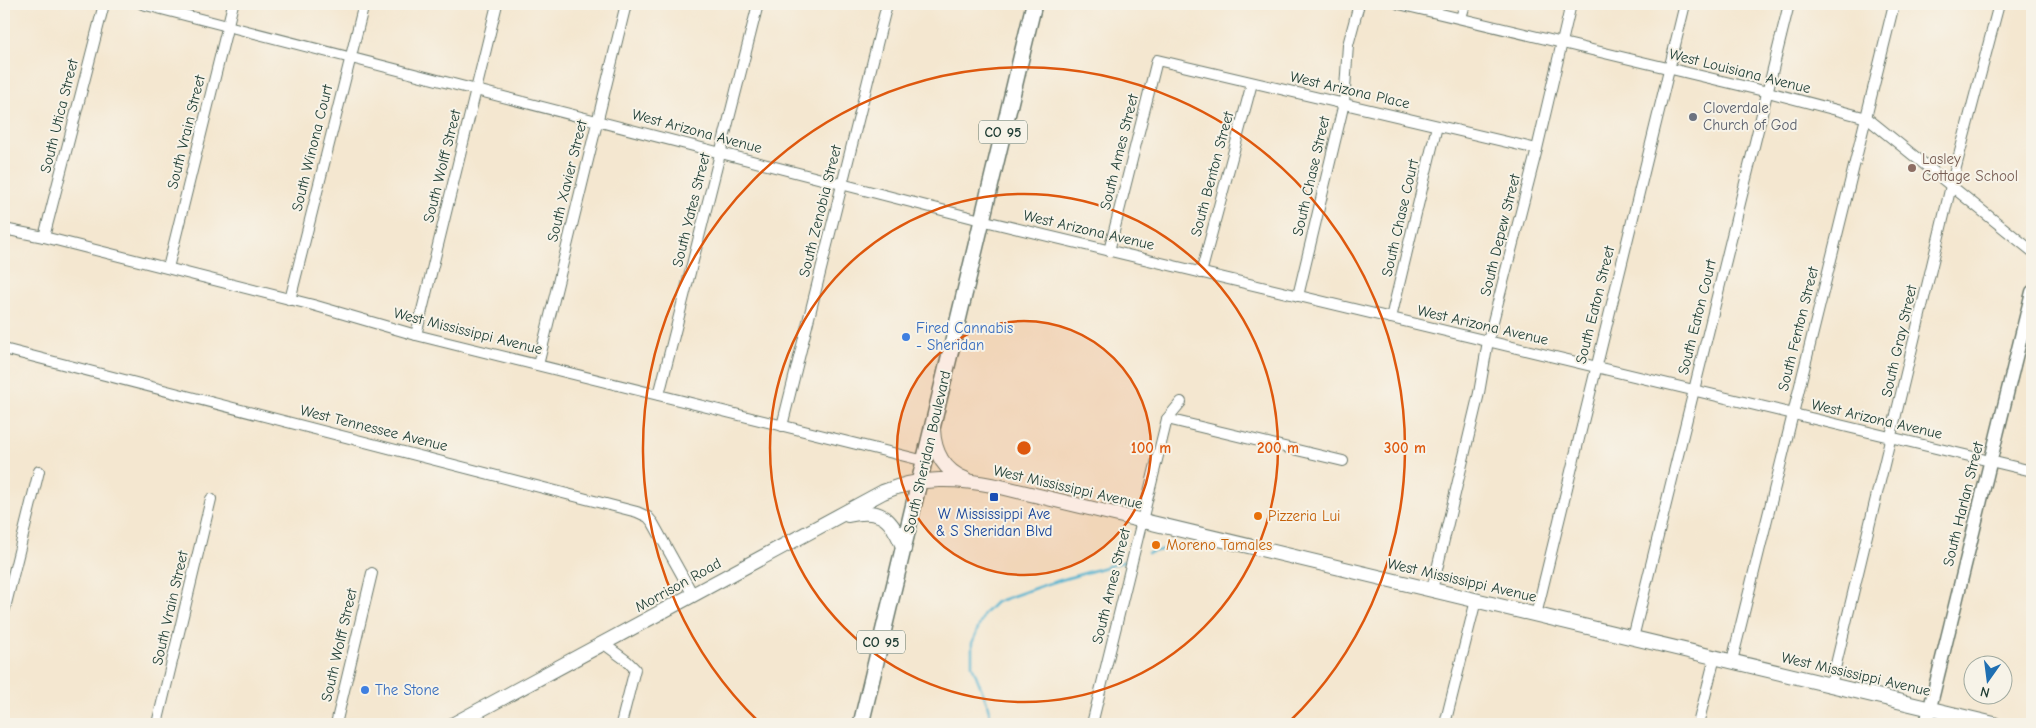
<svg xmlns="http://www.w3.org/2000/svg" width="2036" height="728" font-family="'Comic Neue',sans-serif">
<rect width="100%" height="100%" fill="#f7f3e8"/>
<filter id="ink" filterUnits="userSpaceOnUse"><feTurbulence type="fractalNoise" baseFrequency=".02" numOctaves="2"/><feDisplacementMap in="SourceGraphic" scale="10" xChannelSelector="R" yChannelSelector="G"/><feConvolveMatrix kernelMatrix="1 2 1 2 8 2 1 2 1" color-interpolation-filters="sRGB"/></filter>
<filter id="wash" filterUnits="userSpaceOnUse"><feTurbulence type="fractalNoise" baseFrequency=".0096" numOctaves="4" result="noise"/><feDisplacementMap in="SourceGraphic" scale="20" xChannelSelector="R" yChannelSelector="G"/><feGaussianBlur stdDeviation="1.12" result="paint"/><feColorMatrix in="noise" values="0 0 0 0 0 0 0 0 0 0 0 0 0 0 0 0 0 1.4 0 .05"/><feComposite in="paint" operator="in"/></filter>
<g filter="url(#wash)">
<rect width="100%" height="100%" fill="#f4e7d0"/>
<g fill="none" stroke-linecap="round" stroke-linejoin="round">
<g stroke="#51b3d0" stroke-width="2.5">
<path d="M1148,553L1165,549"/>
<path d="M992,724L987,703L972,665V643L984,614L996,602L1044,585L1126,561"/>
</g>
</g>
</g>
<g filter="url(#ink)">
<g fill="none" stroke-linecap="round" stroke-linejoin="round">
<g stroke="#6a786b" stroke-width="12">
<g id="minor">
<path d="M142,4L981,220L2032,471"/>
<path d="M1399,4L1768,92L1867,118L2032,251"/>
<path d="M1461,18L1465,4"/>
<path d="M4,229L44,237L313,305L416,335L925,461"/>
<path d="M44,237L104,4"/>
<path d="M1109,251L1157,60L1537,149"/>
<path d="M168,268L233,4"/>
<path d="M1201,273L1252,83"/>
<path d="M1298,296L1344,103L1348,45L1359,4"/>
<path d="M290,300L364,4"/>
<path d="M1391,318L1437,126"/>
<path d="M416,335L497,4"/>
<path d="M4,349L637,512L648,517L653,523L693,595"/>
<path d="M538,365L626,4"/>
<path d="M659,395L758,4"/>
<path d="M1167,419L1343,461"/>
<path d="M782,426L887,4"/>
<path d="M1432,590L1479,393L1488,341L1537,149L1571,4"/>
<path d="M4,612L39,471"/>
<path d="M1536,615L1685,4"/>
<path d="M1633,638L1789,4"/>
<path d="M604,644L627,661L635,669L621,724"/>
<path d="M1732,661L1894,4"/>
<path d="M1831,685L1951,186L1999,4"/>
<path d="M157,724L211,499"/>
<path d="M336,724L372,573"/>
<path d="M1092,724L1167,419L1181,402"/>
<path d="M1445,724L1476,600"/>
<path d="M1698,724L1715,657"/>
</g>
</g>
<g stroke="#6a786b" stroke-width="15">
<path id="tertiary" d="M1926,724L2032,292"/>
</g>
<g stroke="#6a786b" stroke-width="16">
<g id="secondary">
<path d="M933,429C934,452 943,470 965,479"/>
<path d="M848,515C882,507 892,519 904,549"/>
<path d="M454,724L883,492C922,476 957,478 997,486L1994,724"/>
</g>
</g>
<g stroke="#6a786b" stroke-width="18">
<path id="primary" d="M861,724L1034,4"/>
</g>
<use href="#minor" stroke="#fff" stroke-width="10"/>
<use href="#tertiary" stroke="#fff" stroke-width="12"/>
<use href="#secondary" stroke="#fff" stroke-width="14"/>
<use href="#primary" stroke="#fff" stroke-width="15"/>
</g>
</g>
<circle cx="1024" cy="448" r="127" fill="#de580e" fill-opacity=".12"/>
<g fill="none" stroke="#de580e" stroke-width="2.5">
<circle cx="1024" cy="448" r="127"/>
<circle cx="1024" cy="448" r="254"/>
<path d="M759 722A381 381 0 1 1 1289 722"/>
</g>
<circle fill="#6b7280" stroke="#f7f3e8" stroke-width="2" cx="1693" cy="117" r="5"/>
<circle fill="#8d6e63" stroke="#f7f3e8" stroke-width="2" cx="1912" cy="168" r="5"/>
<g fill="#3f7fe0" stroke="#f7f3e8" stroke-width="2">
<circle cx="906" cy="337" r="5"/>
<circle cx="365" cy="690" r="5"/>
</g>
<rect fill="#1a4fb4" stroke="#f7f3e8" stroke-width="2" x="989" y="492" width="10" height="10" rx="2.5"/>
<g fill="#e8710a" stroke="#f7f3e8" stroke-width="2">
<circle cx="1258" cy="516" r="5"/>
<circle cx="1156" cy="545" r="5"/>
</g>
<g text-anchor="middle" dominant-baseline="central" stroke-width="4" stroke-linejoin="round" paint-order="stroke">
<g fill="#f7f3e8" stroke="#60746a" stroke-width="1">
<rect x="979" y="120.5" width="48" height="23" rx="4"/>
<rect x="857" y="630.5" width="48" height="23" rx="4"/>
</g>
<g font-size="14" font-weight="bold" fill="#1f3d34">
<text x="1003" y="132">CO 95</text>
<text x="881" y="642">CO 95</text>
</g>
<g font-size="15" fill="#1f3d34" stroke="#f7f3e8">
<text transform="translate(1740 71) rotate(14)">West Louisiana Avenue</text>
<text transform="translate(1350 90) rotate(13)">West Arizona Place</text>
<text transform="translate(59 116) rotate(-76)">South Utica Street</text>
<text transform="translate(697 131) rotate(15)">West Arizona Avenue</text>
<text transform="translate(186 132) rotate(-76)">South Vrain Street</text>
<text transform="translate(312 148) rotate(-76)">South Winona Court</text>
<text transform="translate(1119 152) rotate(-76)">South Ames Street</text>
<text transform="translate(442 166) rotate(-76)">South Wolff Street</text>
<text transform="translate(1212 174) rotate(-75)">South Benton Street</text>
<text transform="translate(1311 176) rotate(-77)">South Chase Street</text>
<text transform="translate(567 181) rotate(-76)">South Xavier Street</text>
<text transform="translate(691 210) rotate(-76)">South Yates Street</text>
<text transform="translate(820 211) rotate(-76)">South Zenobia Street</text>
<text transform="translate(1400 218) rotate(-77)">South Chase Court</text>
<text transform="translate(1089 230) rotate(13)">West Arizona Avenue</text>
<text transform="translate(1500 235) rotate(-76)">South Depew Street</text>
<text transform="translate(1595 305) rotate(-76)">South Eaton Street</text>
<text transform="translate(1697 317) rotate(-76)">South Eaton Court</text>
<text transform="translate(1483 325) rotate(13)">West Arizona Avenue</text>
<text transform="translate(1798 329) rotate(-76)">South Fenton Street</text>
<text transform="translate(468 331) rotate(14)">West Mississippi Avenue</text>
<text transform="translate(1899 341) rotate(-77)">South Gray Street</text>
<text transform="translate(1877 419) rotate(13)">West Arizona Avenue</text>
<text transform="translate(374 428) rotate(14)">West Tennessee Avenue</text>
<text transform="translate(927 452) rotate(-77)">South Sheridan Boulevard</text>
<text transform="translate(1068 487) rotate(13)">West Mississippi Avenue</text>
<text transform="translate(1963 504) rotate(-76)">South Harlan Street</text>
<text transform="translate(1462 580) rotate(13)">West Mississippi Avenue</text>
<text transform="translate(678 585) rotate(-29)">Morrison Road</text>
<text transform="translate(1111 586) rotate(-76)">South Ames Street</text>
<text transform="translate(170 608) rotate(-77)">South Vrain Street</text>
<text transform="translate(339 645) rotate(-77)">South Wolff Street</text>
<text transform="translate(1856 674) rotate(13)">West Mississippi Avenue</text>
</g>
<g font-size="15" fill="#5b616d" stroke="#f7f3e8" text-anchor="start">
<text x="1703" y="108">Cloverdale<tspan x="1703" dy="17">Church of God</tspan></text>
</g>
<g font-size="15" fill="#785e54" stroke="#f7f3e8" text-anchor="start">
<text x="1922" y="159">Lasley<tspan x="1922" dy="17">Cottage School</tspan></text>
</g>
<g font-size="15" fill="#366cbe" stroke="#f7f3e8" text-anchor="start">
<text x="916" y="328">Fired Cannabis<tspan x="916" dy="17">- Sheridan</tspan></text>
<text x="375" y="690">The Stone</text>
</g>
<g font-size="15" fill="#164399" stroke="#f7f3e8">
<text x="994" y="514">W Mississippi Ave<tspan x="994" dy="17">&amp; S Sheridan Blvd</tspan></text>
</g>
<g font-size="15" fill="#c56008" stroke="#f7f3e8" text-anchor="start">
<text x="1268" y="516">Pizzeria Lui</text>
<text x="1166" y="545">Moreno Tamales</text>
</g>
</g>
<circle cx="1024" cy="448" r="8" fill="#de580e" stroke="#f7f3e8" stroke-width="2.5"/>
<g font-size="15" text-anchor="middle" font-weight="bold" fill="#de580e" stroke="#f7f3e8" stroke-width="4" stroke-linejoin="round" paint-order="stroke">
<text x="1151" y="453">100 m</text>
<text x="1278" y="453">200 m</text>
<text x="1405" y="453">300 m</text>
</g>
<rect width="2036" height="728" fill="none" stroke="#f7f3e8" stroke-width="20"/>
<g transform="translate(1988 680) rotate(194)"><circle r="24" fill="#f7f3e8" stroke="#a1aaa0"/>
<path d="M0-4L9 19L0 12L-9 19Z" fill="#1f6fb2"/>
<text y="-8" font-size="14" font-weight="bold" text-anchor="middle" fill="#1f3d34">N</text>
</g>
</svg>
